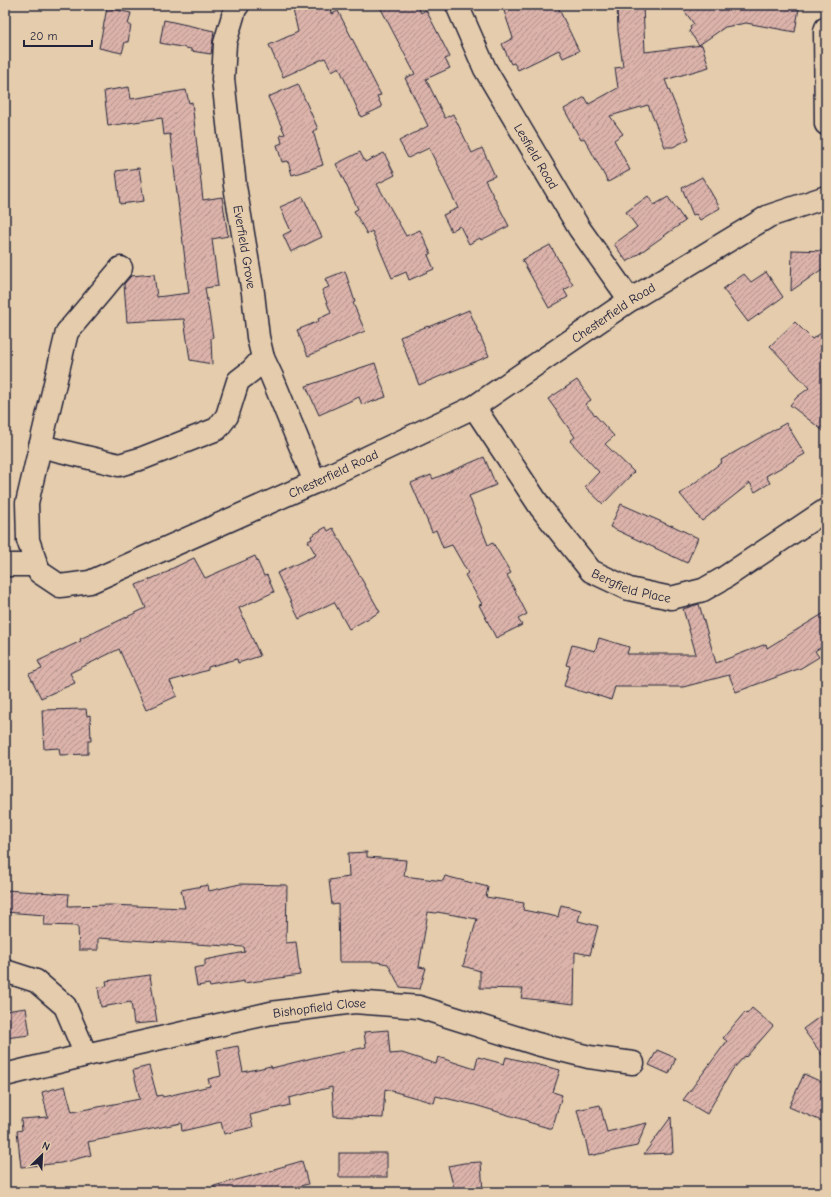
<svg xmlns="http://www.w3.org/2000/svg" width="831" height="1197" font-family="'Comic Neue',sans-serif">
<defs>
<pattern id="building-hatch" width="6" height="6" patternUnits="userSpaceOnUse"><rect width="6" height="6" fill="#dbb3aa"/><path d="M-1 1l2-2M0 6l6-6M5 7l2-2" fill="none" stroke="#b1918c"/></pattern>
</defs>
<rect width="100%" height="100%" fill="#e4ccac"/>
<filter id="ink" filterUnits="userSpaceOnUse"><feTurbulence type="fractalNoise" baseFrequency=".025" numOctaves="2"/><feDisplacementMap in="SourceGraphic" scale="8" xChannelSelector="R" yChannelSelector="G"/><feConvolveMatrix kernelMatrix="1 2 1 2 8 2 1 2 1" color-interpolation-filters="sRGB"/></filter>
<g filter="url(#ink)">
<g fill="url(#building-hatch)" stroke="#22223b">
<path d="M292,5H331L332,14L338,11L381,95L377,96L382,107L361,117L339,67L332,71L325,58L283,77L269,45L298,32Z"/>
<path d="M379,5H417L421,13L426,10L450,57L445,59L450,68L426,79L445,118L453,114L472,153L482,148L495,176L485,180L509,226L481,240L480,238L469,244L460,226L451,231L443,215L458,208L429,148L408,158L399,141L428,126L405,78L415,74Z"/>
<path d="M502,5H557L579,51L563,58L559,50L518,70L514,63L511,64L502,44L513,38Z"/>
<path d="M617,5H643L645,52L702,45L709,67L665,80L689,139L673,147H665L648,105L610,116L623,134L614,140L630,170L608,182L584,138L581,140L564,109L585,97L589,104L618,88L615,68L623,67L618,31Z"/>
<path d="M680,5H781L799,8L795,32L746,23L725,27L699,45L689,31L691,29L690,27L694,24Z"/>
<path d="M107,8L131,13L128,25H131L128,42H125L122,53L99,48Z"/>
<path d="M164,20L214,31L211,54L191,51V49L160,43Z"/>
<path d="M298,84L318,129L313,131L323,165L292,175L288,161L282,162L277,145L282,143L280,135L285,134L268,97Z"/>
<path d="M129,87L131,99L186,90L189,103L192,102L203,200L222,197L228,236L212,239L218,286L205,288L213,337L211,338L212,364L190,360L184,319L127,322L124,284L131,276L154,274L157,297L189,293L170,134L164,135L162,118L108,126L104,91Z"/>
<path d="M360,152L365,162L384,153L395,175L377,184L406,236L420,230L431,254L428,255L434,269L409,280L406,272L392,278L372,231L367,234L354,211L358,209L336,164Z"/>
<path d="M139,168L144,201L120,204L116,171Z"/>
<path d="M702,177L720,208L700,220L696,214L693,215L682,188Z"/>
<path d="M648,196L654,205L668,197L685,221L627,262L614,244L637,227L626,212Z"/>
<path d="M303,197L322,237L291,252L283,235L291,231L280,207Z"/>
<path d="M550,245L573,285L564,290L568,297L549,308L522,260Z"/>
<path d="M792,250L826,251L825,262V267L791,291Z"/>
<path d="M345,271L355,302L353,303L365,331L308,356L297,330L319,321L318,319L331,313L322,290L329,287L325,279Z"/>
<path d="M766,272L783,297L748,322L723,289L744,274L751,282Z"/>
<path d="M469,310L489,356L419,385L400,337L428,326V327Z"/>
<path d="M795,322L812,339L826,330V433L790,405L797,397L809,388L770,346Z"/>
<path d="M375,363L386,397L362,405L359,397L319,415L306,386Z"/>
<path d="M577,380L591,400L585,404L614,436L605,444L634,472L603,504L585,487L599,472L570,441L575,437L548,399Z"/>
<path d="M786,423L805,454L766,476L770,483L755,492L750,483L702,521L680,494L722,462L721,460Z"/>
<path d="M484,457L496,485L469,496L488,545L493,543L511,573L507,575L527,614L518,619L522,625L496,638L479,605L482,604L465,575L468,573L452,545L443,548L436,530L432,532L411,483L431,475L433,479Z"/>
<path d="M621,504L671,526V525L698,538L687,563L610,527Z"/>
<path d="M326,527L328,531L333,528L380,612L349,629L334,602L299,619L277,573L316,555L308,541L312,539L311,536Z"/>
<path d="M255,556L264,576L267,575L274,592L239,608L260,656L238,663L237,659L208,667V670L170,681L177,696L146,710L119,649L70,673L75,683L41,698L29,674L42,669L38,661L81,641L80,639L146,608L136,585L170,571L169,570L194,558L205,578Z"/>
<path d="M699,604L716,663L766,644L767,648L826,612V644L815,651L819,657L801,668L736,692L729,675L683,687H615L611,700L587,692L586,693L564,686L570,666L566,665L572,645L595,651L599,638L629,647L627,654H696L683,609Z"/>
<path d="M86,709L87,716L90,715L91,741H88V754L60,755L59,748L44,749L42,710Z"/>
<path d="M367,852V857L406,860L404,876L443,881L445,876L488,887L486,897L524,903L523,910L558,917L561,905L581,910L578,921L598,926L590,955L575,952L574,1004L521,998L523,989L480,988V971L463,966L477,919L437,912L436,913L428,912L419,967L426,968L420,989L400,987L388,964L377,962H339L338,904L332,905L329,880L349,877L348,853Z"/>
<path d="M240,884L287,885L286,943L296,942L300,975L244,983V981L210,987L209,984L197,986L194,968L205,966V960L245,952L244,947L98,938V950H79L78,926L44,925L45,915L5,912V890L69,894L68,906L110,905L185,908L181,890L208,885L209,891Z"/>
<path d="M150,975L157,1022L134,1024L131,1002L101,1007L98,987L107,986L106,981Z"/>
<path d="M26,1008L30,1035L5,1038V1011Z"/>
<path d="M752,1008L773,1026L746,1057L745,1056L732,1070L707,1114L683,1100L727,1041L723,1038L745,1012L747,1014Z"/>
<path d="M826,1012V1060L803,1029Z"/>
<path d="M388,1030L390,1054L402,1053L436,1064L438,1057L475,1069L478,1057L504,1064L506,1057L560,1070L553,1092L562,1095L552,1129L528,1122V1121L475,1105L436,1096L434,1103L385,1089L383,1118L334,1116L332,1087L289,1098L290,1105L250,1115L253,1127L224,1134L221,1122L182,1131L181,1123L88,1142L91,1155L61,1163L21,1167L17,1131L22,1130L21,1119L48,1117L42,1092L65,1086L72,1112L140,1099L133,1070L149,1066L157,1096L162,1095L163,1097L210,1086L208,1079L221,1076L217,1050L238,1046L243,1072L271,1066L272,1068L320,1056V1057L366,1047L364,1032Z"/>
<path d="M657,1050L676,1058L669,1074L649,1065Z"/>
<path d="M804,1074L826,1084V1123L789,1107Z"/>
<path d="M600,1105L607,1132L647,1123L637,1146L589,1156L585,1137H584L577,1110Z"/>
<path d="M671,1117L673,1153L644,1154Z"/>
<rect x="339" y="1153" width="48" height="24"/>
<path d="M302,1161L308,1184L277,1192H214V1186L274,1170V1169Z"/>
<path d="M481,1162L483,1192H455L448,1166L464,1163Z"/>
</g>
<g fill="none" stroke-linecap="round" stroke-linejoin="round">
<g stroke="#22223b" stroke-width="25">
<g id="minor">
<path id="s1" d="M238,5L235,9L225,43L223,79L235,186L253,293L258,337L263,358L272,377L315,482"/>
<path id="s2" d="M457,5L485,69L579,228L630,300"/>
<path d="M826,28L825,31L826,124"/>
<path id="s3" d="M121,268L67,332L27,503L28,540L39,572L60,586L90,582L315,482L474,407L630,300L769,216L826,197"/>
<path id="s4" d="M474,407L541,508L591,571L629,589L671,598L703,590L724,578L826,510"/>
<path d="M40,446L119,465L143,458L217,429L227,416L238,381L251,371L263,358"/>
<path d="M5,565H37"/>
<path d="M5,971L36,981L65,1006L86,1055"/>
<path id="s5" d="M5,1075L86,1055L271,1013L354,1002L419,1007L537,1044L589,1057L633,1063"/>
</g>
</g>
<use href="#minor" stroke="#e4ccac" stroke-width="22"/>
</g>
</g>
<g text-anchor="middle" dominant-baseline="central" stroke-width="3" stroke-linejoin="round" paint-order="stroke">
<g font-size="13" fill="#22223b" stroke="#e4ccac">
<text stroke="none"><textPath href="#s2" startOffset="171">Lesfield Road</textPath></text>
<text stroke="none"><textPath href="#s1" startOffset="246">Everfield Grove</textPath></text>
<text stroke="none"><textPath href="#s3" startOffset="976">Chesterfield Road</textPath></text>
<text stroke="none"><textPath href="#s3" startOffset="652">Chesterfield Road</textPath></text>
<text stroke="none"><textPath href="#s4" startOffset="245">Bergfield Place</textPath></text>
<text stroke="none"><textPath href="#s5" startOffset="322">Bishopfield Close</textPath></text>
</g>
</g>
<rect width="831" height="1197" fill="none" stroke="#e4ccac" stroke-width="20"/>
<rect x="10" y="10" width="811" height="1177" fill="none" stroke="#22223b" stroke-width="1.5" filter="url(#ink)"/>
<g transform="translate(42 1155) rotate(24)" stroke="#e4ccac" stroke-width="3" paint-order="stroke">
<path d="M0-3L7 15L0 10L-7 15Z" fill="#22223b"/>
<text y="-6" font-size="11" font-weight="bold" text-anchor="middle" fill="#22223b">N</text>
</g>
<path d="M24 40v6h68v-6" fill="none" stroke="#22223b" stroke-width="2"/>
<text x="30" y="40" font-size="12" fill="#22223b" stroke="#e4ccac" stroke-width="3" paint-order="stroke">20 m</text>
</svg>
